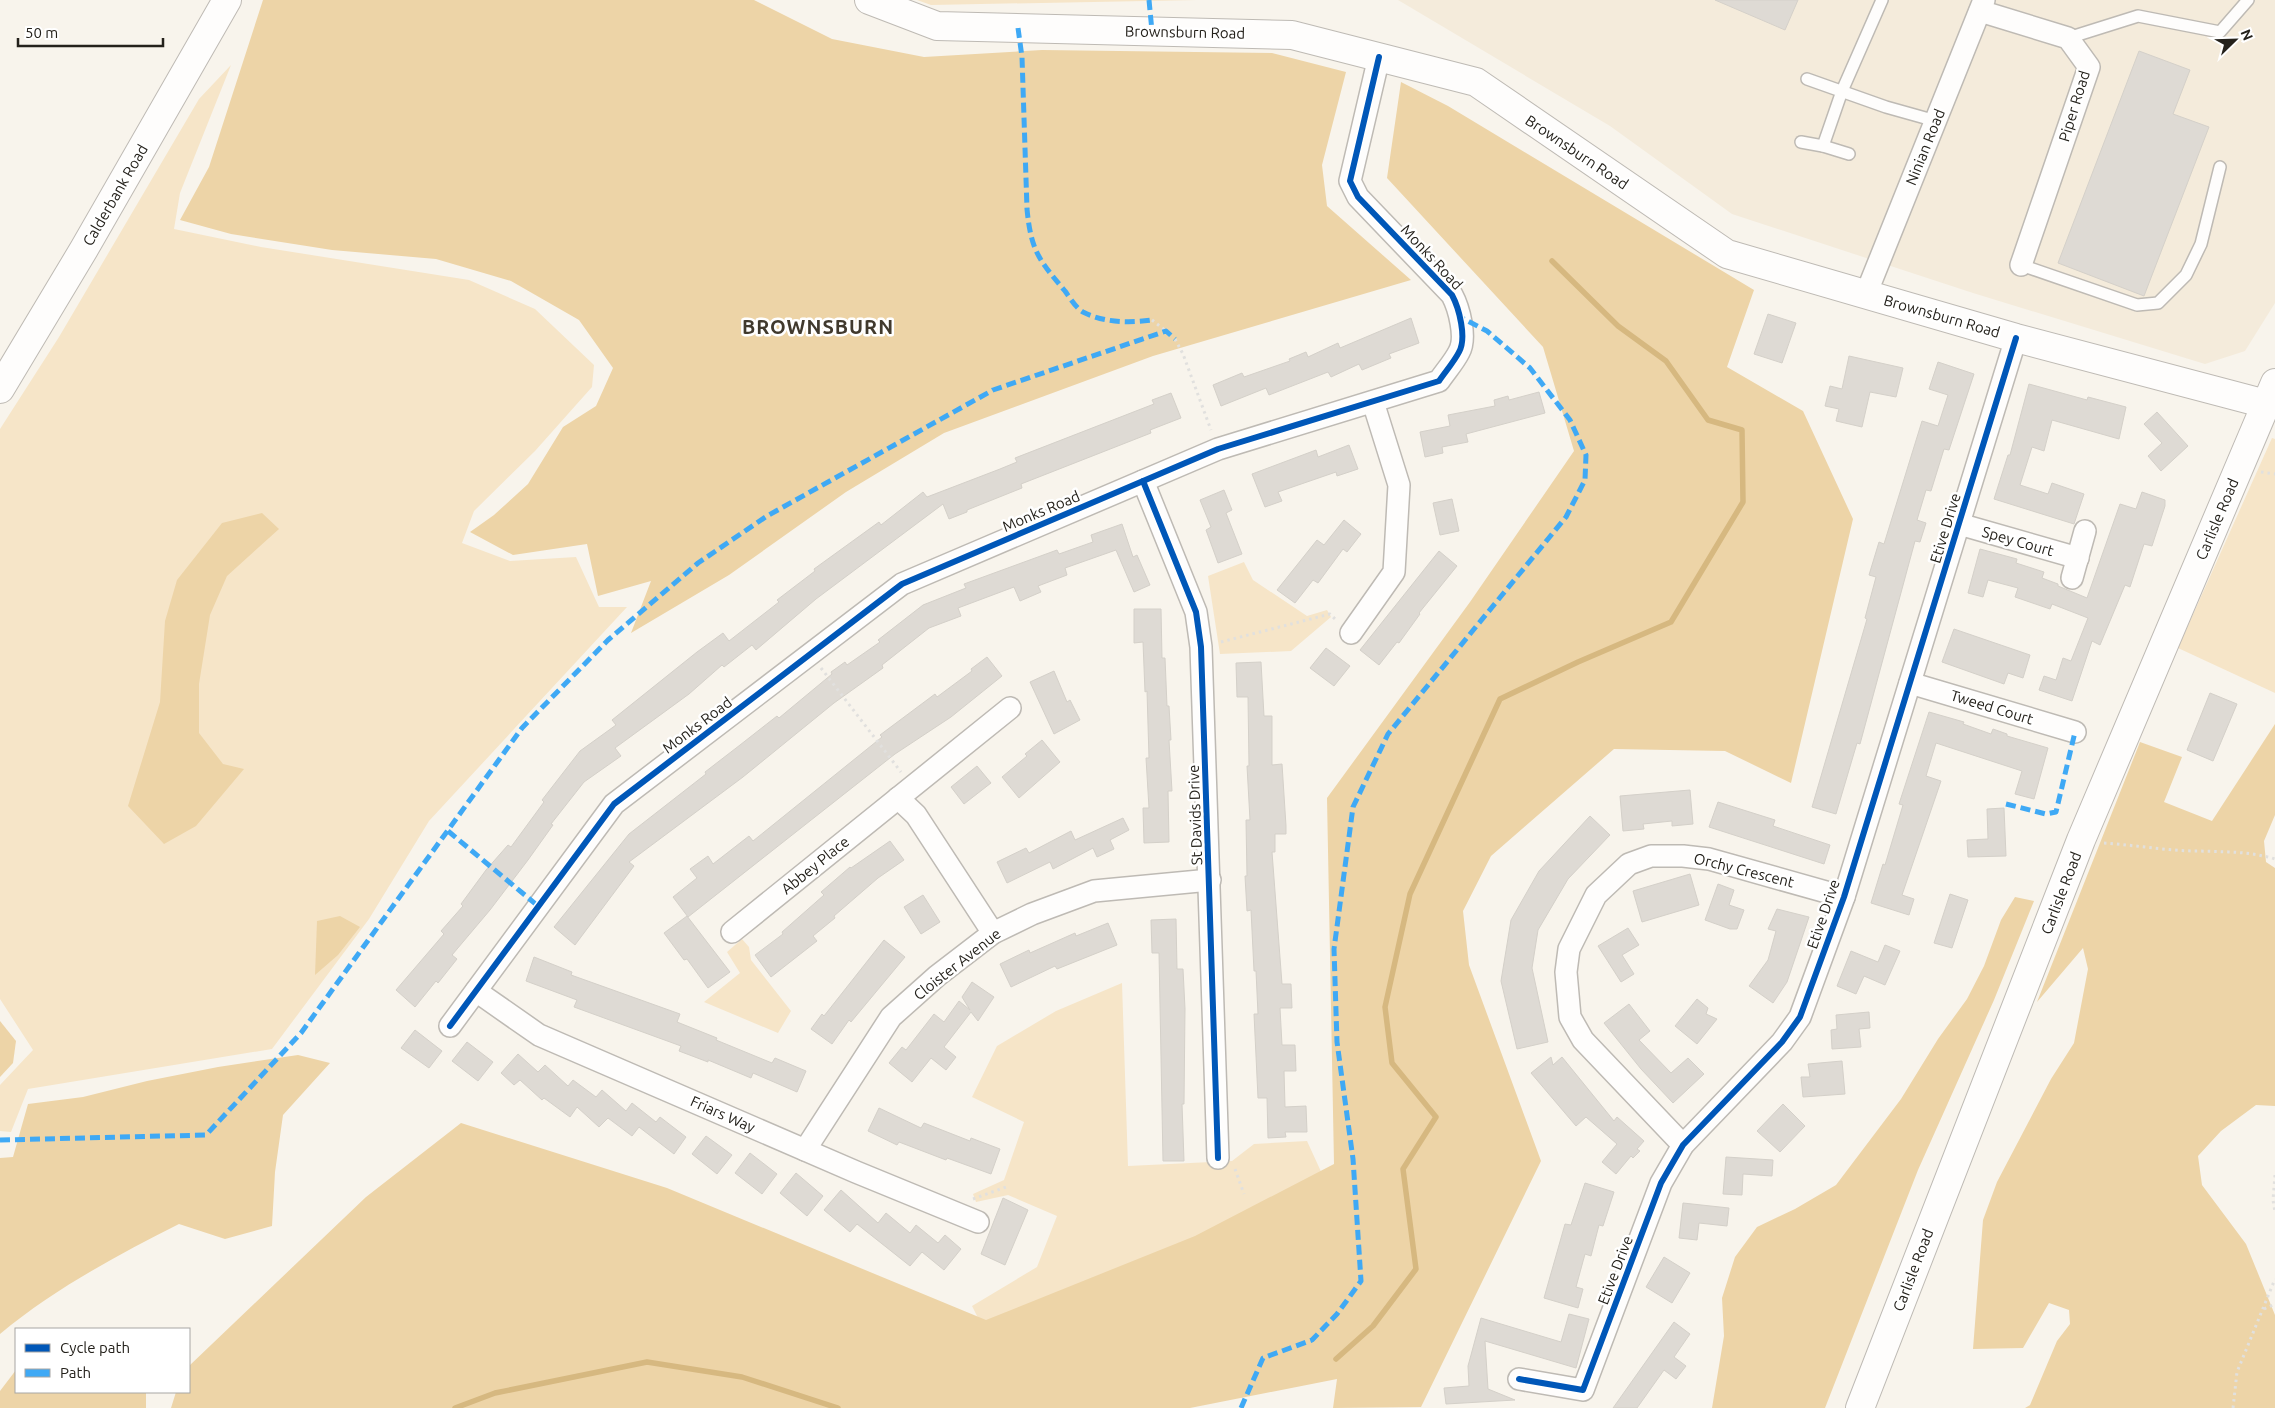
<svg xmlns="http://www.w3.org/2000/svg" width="2275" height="1408" font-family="Ubuntu,sans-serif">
<rect width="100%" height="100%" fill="#f8f4ec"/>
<path fill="#f4ebdb" d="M1398,0H2275V303L2245,351L2205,364L1973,293L1732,214L1610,126Z"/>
<g fill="#f6e5c8">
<path d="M917,0H1197L931,5Z"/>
<path d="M231,65L180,193L174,229L261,247L469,280L535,309L594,365L592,387L535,451L474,511L462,543L510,561L576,557L599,607H627L429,821L369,919L272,1049L28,1089L11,1132L0,1131V1085L33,1050L0,999V429L59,337L199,99Z"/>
<path d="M2272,438L2275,439V693L2178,648Z"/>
<path d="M1244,562L1253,580L1307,616L1327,610L1331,617L1291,651L1220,654L1208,576Z"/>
<path d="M742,939L749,947L751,960L791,1011L778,1033L704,1002L740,973L727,952Z"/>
<path d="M1122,983L1128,1166L1232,1161L1254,1144L1307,1141L1329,1189L990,1342L972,1306L1037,1267L1057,1216L1008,1195L976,1202L973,1194L1004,1180L1024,1122L972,1097L997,1046L1056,1011Z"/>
</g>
<g fill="#edd4a7">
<path d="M263,0H754L832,39L924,57L1042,50L1272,53L1346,72L1322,165L1327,206L1411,280L1153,356L944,433L846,492L729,575L631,633L651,581L598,596L587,544L513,555L470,532L494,515L528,484L563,427L596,406L613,368L579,320L511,281L436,259L332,250L231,234L180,220L209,167Z"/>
<path d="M1401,82L1448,106L1754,290L1727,367L1803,411L1853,519L1791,783L1725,751L1614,749L1491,856L1463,911L1469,965L1541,1161L1421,1407L1333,1408L1337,1379L1190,1408H171L176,1392H189V1366L366,1197L461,1123L667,1188L986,1320L1195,1236L1334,1164L1327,798L1470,602L1574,451L1543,347L1387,178Z"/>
<path d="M262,513L279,529L227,576L210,615L199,684V733L223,764L244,769L196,826L164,844L128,806L160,702L165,621L177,580L222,523Z"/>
<path d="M2275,724V815L2264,841L2266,862L2275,868V1106L2256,1105L2221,1131L2198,1156L2202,1185L2246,1244L2275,1315V1408H2025L2030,1405L2057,1341L2070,1324L2069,1310L2049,1303L2023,1348L1973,1349L1983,1220L1997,1182L2051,1079L2074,1043L2088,969L2083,948L2037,1002L2140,742L2182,757L2164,802L2212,821Z"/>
<path d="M2015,897L2034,901L1994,1000L1918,1170L1825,1408H1712L1724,1336L1722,1298L1735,1257L1757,1227L1795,1209L1836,1185L1901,1099L1938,1039L1967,999L1984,966L2001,920Z"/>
<path d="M340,916L360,927L338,955L315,975L317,921Z"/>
<path d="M0,1021L16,1041L13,1063L0,1077Z"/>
<path d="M298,1055L330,1063L283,1115L275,1172L272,1226L225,1239L179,1224C116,1256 54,1289 0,1334V1158L13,1157L28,1104L83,1097L147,1081L218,1067Z"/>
<path d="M16,1370V1392H146V1408H0V1391Z"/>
</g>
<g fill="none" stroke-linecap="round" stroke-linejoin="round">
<g stroke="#d6b880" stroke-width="5.5">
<path d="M1336,1359L1373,1326L1416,1269L1403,1169L1436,1117L1392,1063L1385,1007L1410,894L1500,699L1578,662L1671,622L1743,502L1742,430L1708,420L1666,361L1618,326L1552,261"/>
<path d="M455,1408L495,1393L647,1362L742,1377L838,1408"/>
</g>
</g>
<g fill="#dedad4" stroke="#d4d0c9">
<path d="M1715,0H1798L1785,30Z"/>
<path d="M2139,51L2190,70L2173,114L2209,127L2144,296L2058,263Z"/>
<path d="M1768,314L1796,323L1782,363L1754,354Z"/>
<path d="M1411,318L1419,343L1389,354L1391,358L1362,370L1359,364L1331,377L1328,372L1269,395L1266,388L1221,406L1213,385L1242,373L1244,377L1290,361L1289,359L1306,352L1308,357L1338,343L1340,348Z"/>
<path d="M1849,356L1903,368L1896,397L1870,392L1862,427L1836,421L1839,409L1825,406L1830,386L1842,389Z"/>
<path d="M1938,362L1974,374L1949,450L1944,449L1931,491L1926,490L1917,520L1926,523L1920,542L1915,541L1860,744L1857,743L1836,814L1812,807L1867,619L1865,618L1876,577L1869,575L1879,542L1884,544L1922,421L1938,426L1948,395L1929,389Z"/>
<path d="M2029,384L2087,400L2088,397L2126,407L2119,439L2052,420L2044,451L2032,447L2020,485L2048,494L2052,483L2084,494L2074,524L1994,499L2008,455H2010Z"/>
<path d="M1539,392L1545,413L1466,434L1468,442L1442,447L1443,453L1425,457L1420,432L1450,426L1448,415L1495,406L1494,400L1508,396L1509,400Z"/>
<path d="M1171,393L1181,418L1150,430L1151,433L1021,484L1022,488L967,510V512L949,519L943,504L816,599L756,650L752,645L724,667L722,665L689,694L615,748L621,756L584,782L551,824L553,825L528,860L490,910L452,955L457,959L438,983L436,981L415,1007L396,990L444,934L441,931L463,906L461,904L486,870L508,845L511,847L544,802L542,800L580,751L616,725L612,720L697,652L723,633L729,641L779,602L777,600L815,571L814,569L879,522L881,525L923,492L927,497L1000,469L1017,462L1015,458L1154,404L1152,400Z"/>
<path d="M2157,412L2188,446L2161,471L2148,456L2162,443L2144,424Z"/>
<path d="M1349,445L1358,469L1337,476L1336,472L1278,492L1282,501L1265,507L1252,474L1316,450L1318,457Z"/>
<path d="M1224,490L1232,510L1226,513L1242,554L1218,563L1206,530L1211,527L1200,500Z"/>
<path d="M2142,492L2165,500V506L2152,546L2144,544L2130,587L2125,585L2100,645L2092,641L2072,701L2039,690L2044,676L2056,680L2063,658L2071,661L2088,618L2052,604L2050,609L2015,597L2018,588L1988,580L1983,597L1968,593L1980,549L2017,559L2016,563L2044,572L2042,578L2058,584V586L2087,598L2120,504L2136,509Z"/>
<path d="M1452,499L1459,531L1440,535L1433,503Z"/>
<path d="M1344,520L1361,534L1347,552L1343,549L1318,583L1313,580L1295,603L1277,590L1317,540L1324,545Z"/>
<path d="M1122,524L1133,557L1137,555L1150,585L1134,592L1116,550L1065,568L1067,575L1038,586L1041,592L1020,601L1014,587L958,608L961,616L929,628L882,665L883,668L834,703L743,777L629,862L634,866L575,945L554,927L629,834L706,774L705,772L740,745L777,716L779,718L832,674L831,672L845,662L847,665L880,642L878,640L923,605L966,588L964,584L1057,550L1059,554L1093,542L1091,535Z"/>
<path d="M1439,551L1457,566L1419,613L1420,614L1399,643L1397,642L1379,665L1360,650Z"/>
<path d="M1134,609H1161L1162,658H1165L1167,706H1169L1171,740H1169L1172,791H1168L1169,842L1144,843L1143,808H1149L1146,758H1149L1147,691L1145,692L1143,642L1134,643Z"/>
<path d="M1954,629L2030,655L2023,678L2008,673L2004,684L1942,662Z"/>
<path d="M1326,648L1350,666L1334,686L1310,668Z"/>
<path d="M987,657L1002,676L951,717L895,754L688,917L673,897L697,878L690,869L708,856L713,864L749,836L753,841L882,737L880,735L935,694L937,697L972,671L971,669Z"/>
<path d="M1261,662L1264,716H1272V765L1282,764L1286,826V834H1275V852H1272L1282,984H1291L1292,1008H1280L1282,1045H1295L1296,1071H1284L1285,1107L1306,1106L1307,1132H1285L1286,1137L1268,1138L1267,1098H1258L1254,1014H1258L1256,971H1254L1251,910L1247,911L1245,876H1247L1246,820H1250L1247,766H1249L1248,697H1237L1236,663Z"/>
<path d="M1054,671L1067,702L1070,700L1080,720L1054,734L1030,682Z"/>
<path d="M2210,693L2237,704L2213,761L2187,750Z"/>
<path d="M1929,712L1964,722L1963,724L1991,734L1993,729L2007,734V736L2048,748L2034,799L2015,794L2022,771L1936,743L1926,776L1941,781L1902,895L1914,899L1909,915L1871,903L1883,864L1885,865L1903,805L1899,804Z"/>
<path d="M1042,740L1060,762L1019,798L1002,777L1027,756L1025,754Z"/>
<path d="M977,766L991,783L964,804L951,787Z"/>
<path d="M1690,790L1693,824L1672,826V821L1643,824L1644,829L1623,831L1620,796Z"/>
<path d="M1718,802L1775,820L1773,826L1830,845L1824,864L1709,827Z"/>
<path d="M2004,808L2006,856L1968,857L1967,840L1988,839L1987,809Z"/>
<path d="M1590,816L1610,835L1568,879L1538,930L1532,968L1548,1042L1517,1049L1501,981L1511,920L1539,871Z"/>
<path d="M1123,818L1129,830L1110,840L1114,849L1097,857L1093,848L1053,869L1050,862L1007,883L997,862L1026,848L1029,853L1071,831L1075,840Z"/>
<path d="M890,841L904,860L878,878L834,916L835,918L813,936L817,941L771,977L755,955L783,934L782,932L824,895L821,892L850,867L851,868Z"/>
<path d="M1690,874L1699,905L1642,922L1633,891Z"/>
<path d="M1718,884L1734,890L1729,905L1744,910L1737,929H1730L1705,920Z"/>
<path d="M1950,894L1968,900L1952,948L1934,943Z"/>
<path d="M923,895L940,922L921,934L904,907Z"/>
<path d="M1777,909L1809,917L1787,982L1773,1003L1749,986L1768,960L1776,931L1768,929Z"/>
<path d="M687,916L730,972L708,988L687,959L684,960L664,933Z"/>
<path d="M1176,919L1177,969H1183L1185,1009L1184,1104H1182L1184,1161H1163L1159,953H1152L1151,920Z"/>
<path d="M1108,923L1117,945L1057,969L1055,966L1011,987L1000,964L1029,950L1030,953L1075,933L1076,936Z"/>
<path d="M1628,928L1639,945L1622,955L1634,974L1621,982L1598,946Z"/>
<path d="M884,940L905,957L851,1022L849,1020L832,1044L811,1029L822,1014L824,1016Z"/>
<path d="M1885,945L1900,951L1885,985L1864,976L1856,994L1837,986L1851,951L1878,962Z"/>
<path d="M534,957L572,972L571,975L680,1014L677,1022L717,1038L716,1040L772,1063L775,1058L806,1071L797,1092L753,1073L751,1078L708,1060V1062L679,1051L681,1046L574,1007L577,1000L526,981Z"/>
<path d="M972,982L994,997L978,1021L971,1012L944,1047L956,1057L946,1070L931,1058L912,1082L889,1063L902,1047L906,1050L934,1014L944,1022L959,1001L970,1010L962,997Z"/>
<path d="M1697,999L1708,1008L1706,1014L1717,1019L1697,1044L1675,1026Z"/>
<path d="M1629,1004L1650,1031L1639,1040L1671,1073L1688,1058L1704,1074L1673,1103L1641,1069L1604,1023Z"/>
<path d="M1869,1012L1870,1028L1859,1029L1861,1047L1832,1049L1831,1030L1837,1029L1836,1015Z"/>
<path d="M415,1030L442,1051L429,1068L401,1048Z"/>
<path d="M467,1042L493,1062L478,1081L452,1061Z"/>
<path d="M518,1054L538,1072L545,1065L568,1086L573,1080L596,1097L602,1090L626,1111L632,1103L656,1122L660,1117L686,1137L674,1154L639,1127L632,1136L608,1118L599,1127L577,1107L570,1117L544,1098L542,1100L520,1080L514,1085L501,1073Z"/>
<path d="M1551,1057L1553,1065L1562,1057L1614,1121L1617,1117L1644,1141L1637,1149L1640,1151L1633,1158L1631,1156L1616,1174L1602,1162L1617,1144L1586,1117L1576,1126L1531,1073Z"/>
<path d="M1842,1061L1845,1094L1803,1097L1801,1077H1810L1808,1064Z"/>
<path d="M1783,1104L1805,1126L1780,1152L1757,1131Z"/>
<path d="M879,1108L921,1128L924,1123L970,1141L971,1138L1000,1149L991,1174L947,1158L946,1160L899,1142L897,1145L868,1131Z"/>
<path d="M706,1136L732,1155L717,1174L692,1154Z"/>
<path d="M750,1153L777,1174L762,1194L735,1173Z"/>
<path d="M1726,1157L1773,1160L1772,1176L1743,1174L1742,1195L1723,1194Z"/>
<path d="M796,1173L823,1196L807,1216L780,1193Z"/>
<path d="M1585,1183L1614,1192L1603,1226L1599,1225L1591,1256L1585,1254L1576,1287L1583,1289L1578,1308L1544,1298L1565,1224L1571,1225Z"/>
<path d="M841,1190L878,1223L886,1213L910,1233L916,1225L938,1243L945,1235L961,1249L944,1270L922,1252L910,1266L857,1224L850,1232L824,1210Z"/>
<path d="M1003,1198L1028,1210L1005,1265L981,1254Z"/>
<path d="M1683,1203L1729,1208L1727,1226L1699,1223L1697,1240L1679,1238Z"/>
<path d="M1664,1257L1690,1273L1672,1303L1646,1287Z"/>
<path d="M1569,1314L1589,1319L1576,1368L1485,1341L1488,1389L1515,1400L1446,1404L1444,1388L1469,1386L1468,1366L1481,1318L1561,1342Z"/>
<path d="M1674,1322L1690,1334L1674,1357L1686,1366L1676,1379L1664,1370L1637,1408H1613Z"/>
</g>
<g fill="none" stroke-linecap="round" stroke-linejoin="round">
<g stroke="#bebab4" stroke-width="14">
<g id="service">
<path d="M2068,38L2138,16L2220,32L2248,0"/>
<path d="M1807,79L1886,107L1936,121"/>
<path d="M1801,142L1823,146"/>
<path d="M1849,154L1823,146L1842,91L1882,0"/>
<path d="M2021,265L2137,305L2158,303L2186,275L2201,244L2220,167"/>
</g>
</g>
<g stroke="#bebab4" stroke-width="24">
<g id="minor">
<path d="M1980,11L2068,38L2089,67L2021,265"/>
<path d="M1866,294L1984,0"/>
<path d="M1143,481L1196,612L1201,647L1218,1158"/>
<path d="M1959,524L2078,558"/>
<path d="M2072,578L2085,531"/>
<path d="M1351,633L1394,572L1399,485L1373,402"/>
<path d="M1910,683L2075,732"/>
<path d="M898,798L916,815L993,933"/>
<path d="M732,932L1010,708"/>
<path d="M476,991L539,1035L856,1172L978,1222"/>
<path d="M450,1026L614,804L902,584L1218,449L1439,381C1445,372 1454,362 1459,352C1467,338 1459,308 1452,295L1358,197L1350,181L1379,57"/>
<path d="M1683,1145L1583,1040L1570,1017L1566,972L1569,949L1596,895L1629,864L1651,856H1683L1709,859L1844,897"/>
<path d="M805,1150L891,1017L937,976L993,933L1032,914L1094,891L1210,880"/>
<path d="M1519,1379L1583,1390L1661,1183L1683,1145L1782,1042L1800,1017L1844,897L2016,338"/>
</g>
</g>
<g stroke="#bebab4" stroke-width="30">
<g id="secondary">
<path d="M869,0L937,26L1292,35L1476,82L1727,254L2016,338L2266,404"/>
<path d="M0,389L84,249L227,0"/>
</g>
</g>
<g stroke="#bebab4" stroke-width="30">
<path id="primary" d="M1860,1408L2081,840L2275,383"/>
</g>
<g stroke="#e1e0de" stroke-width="3" stroke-dasharray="2.5 4" stroke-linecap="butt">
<path d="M1152,320L1166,331"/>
<path d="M1175,339L1183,354L1211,430"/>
<path d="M2261,472L2275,474"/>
<path d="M1221,642L1330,614L1336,620"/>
<path d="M821,668L901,772"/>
<path d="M2104,843C2135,845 2167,851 2198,851C2224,852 2249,851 2275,859"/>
<path d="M1235,1169L1244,1194"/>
<path d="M2275,1175L2273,1200L2275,1212"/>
<path d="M973,1199L1006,1187"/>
<path d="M2264,1309L2275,1304"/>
<path d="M2233,1408L2237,1372L2275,1279"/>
</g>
<use href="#service" stroke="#fefdfc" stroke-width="11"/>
<use href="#minor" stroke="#fefdfc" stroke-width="21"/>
<use href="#secondary" stroke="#fefdfc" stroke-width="28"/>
<use href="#primary" stroke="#fefdfc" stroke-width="28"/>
<g stroke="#3fa9f5" stroke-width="5" stroke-dasharray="10 5" stroke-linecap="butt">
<path d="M1149,0L1152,31"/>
<path d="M1018,28L1022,57L1027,209C1031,251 1039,260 1065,291C1070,298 1076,308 1083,312C1104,323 1130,323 1152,320"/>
<path d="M2006,804L2046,814L2056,812L2075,732"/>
<path d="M448,831L538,906"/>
<path d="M0,1140L206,1135L301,1033L522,728L608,640L698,563L767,516L993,390L1166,331L1175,339"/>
<path d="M1241,1408L1263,1358L1312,1340L1337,1314L1361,1281L1353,1159L1337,1042L1334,949L1353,807L1388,734L1566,517L1585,480L1586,455L1570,420L1530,368L1487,331L1460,317"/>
</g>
<g stroke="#fff" stroke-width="9">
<g id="cycleway">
<path d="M1143,481L1196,612L1201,647L1218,1158"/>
<path d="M450,1026L614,804L902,584L1218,449L1439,381C1445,372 1454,362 1459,352C1467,338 1459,308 1452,295L1358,197L1350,181L1379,57"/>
<path d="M1519,1379L1583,1390L1661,1183L1683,1145L1782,1042L1800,1017L1844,897L2016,338"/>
</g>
</g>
<use href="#cycleway" stroke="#0057b8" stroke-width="6"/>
</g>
<g text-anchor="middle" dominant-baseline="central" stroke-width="5" stroke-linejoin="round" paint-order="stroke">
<g font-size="15" fill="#24211b" stroke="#fff">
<text transform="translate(1185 32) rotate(1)">Brownsburn Road</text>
<text transform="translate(2074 106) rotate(-73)">Piper Road</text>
<text transform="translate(1925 147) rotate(-68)">Ninian Road</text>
<text transform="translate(1577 152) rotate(34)">Brownsburn Road</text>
<text transform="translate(115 195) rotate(-60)">Calderbank Road</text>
<text transform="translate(1432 257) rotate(47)">Monks Road</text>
<text transform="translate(1942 316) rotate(16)">Brownsburn Road</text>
<text transform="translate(1041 511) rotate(-23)">Monks Road</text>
<text transform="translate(2217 519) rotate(-67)">Carlisle Road</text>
<text transform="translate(1945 528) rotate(-73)">Etive Drive</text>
<text transform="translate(2018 541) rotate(16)">Spey Court</text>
<text transform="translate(1992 707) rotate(17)">Tweed Court</text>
<text transform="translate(697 725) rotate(-37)">Monks Road</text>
<text transform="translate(1195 815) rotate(-92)">St Davids Drive</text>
<text transform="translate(815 865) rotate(-39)">Abbey Place</text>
<text transform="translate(1744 870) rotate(14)">Orchy Crescent</text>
<text transform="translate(2061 893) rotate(-69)">Carlisle Road</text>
<text transform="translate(1823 914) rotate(-71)">Etive Drive</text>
<text transform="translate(957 964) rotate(-38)">Cloister Avenue</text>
<text transform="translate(723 1114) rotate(24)">Friars Way</text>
<text transform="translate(1615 1270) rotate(-69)">Etive Drive</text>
<text transform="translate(1913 1270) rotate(-69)">Carlisle Road</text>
</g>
<g font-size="20" font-weight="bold" letter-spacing="1" fill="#40392d" stroke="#fff">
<text x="818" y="326">BROWNSBURN</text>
</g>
</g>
<rect x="15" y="1328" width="175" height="65" fill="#ffffff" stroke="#a7a6a4"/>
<rect x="25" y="1344" width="25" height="8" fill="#0057b8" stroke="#a7a6a4"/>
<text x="60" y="1353" font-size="15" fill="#24211b">Cycle path</text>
<rect x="25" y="1369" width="25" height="8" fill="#3fa9f5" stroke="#a7a6a4"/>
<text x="60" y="1378" font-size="15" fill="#24211b">Path</text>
<g transform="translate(2235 40) rotate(67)" stroke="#ffffff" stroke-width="4" paint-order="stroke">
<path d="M0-4L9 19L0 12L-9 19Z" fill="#24211b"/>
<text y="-8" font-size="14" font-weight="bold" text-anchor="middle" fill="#24211b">N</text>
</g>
<path d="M18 38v8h145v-8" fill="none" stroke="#24211b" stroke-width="2.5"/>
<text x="25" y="38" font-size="15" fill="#24211b" stroke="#ffffff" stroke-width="4" paint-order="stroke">50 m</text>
</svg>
